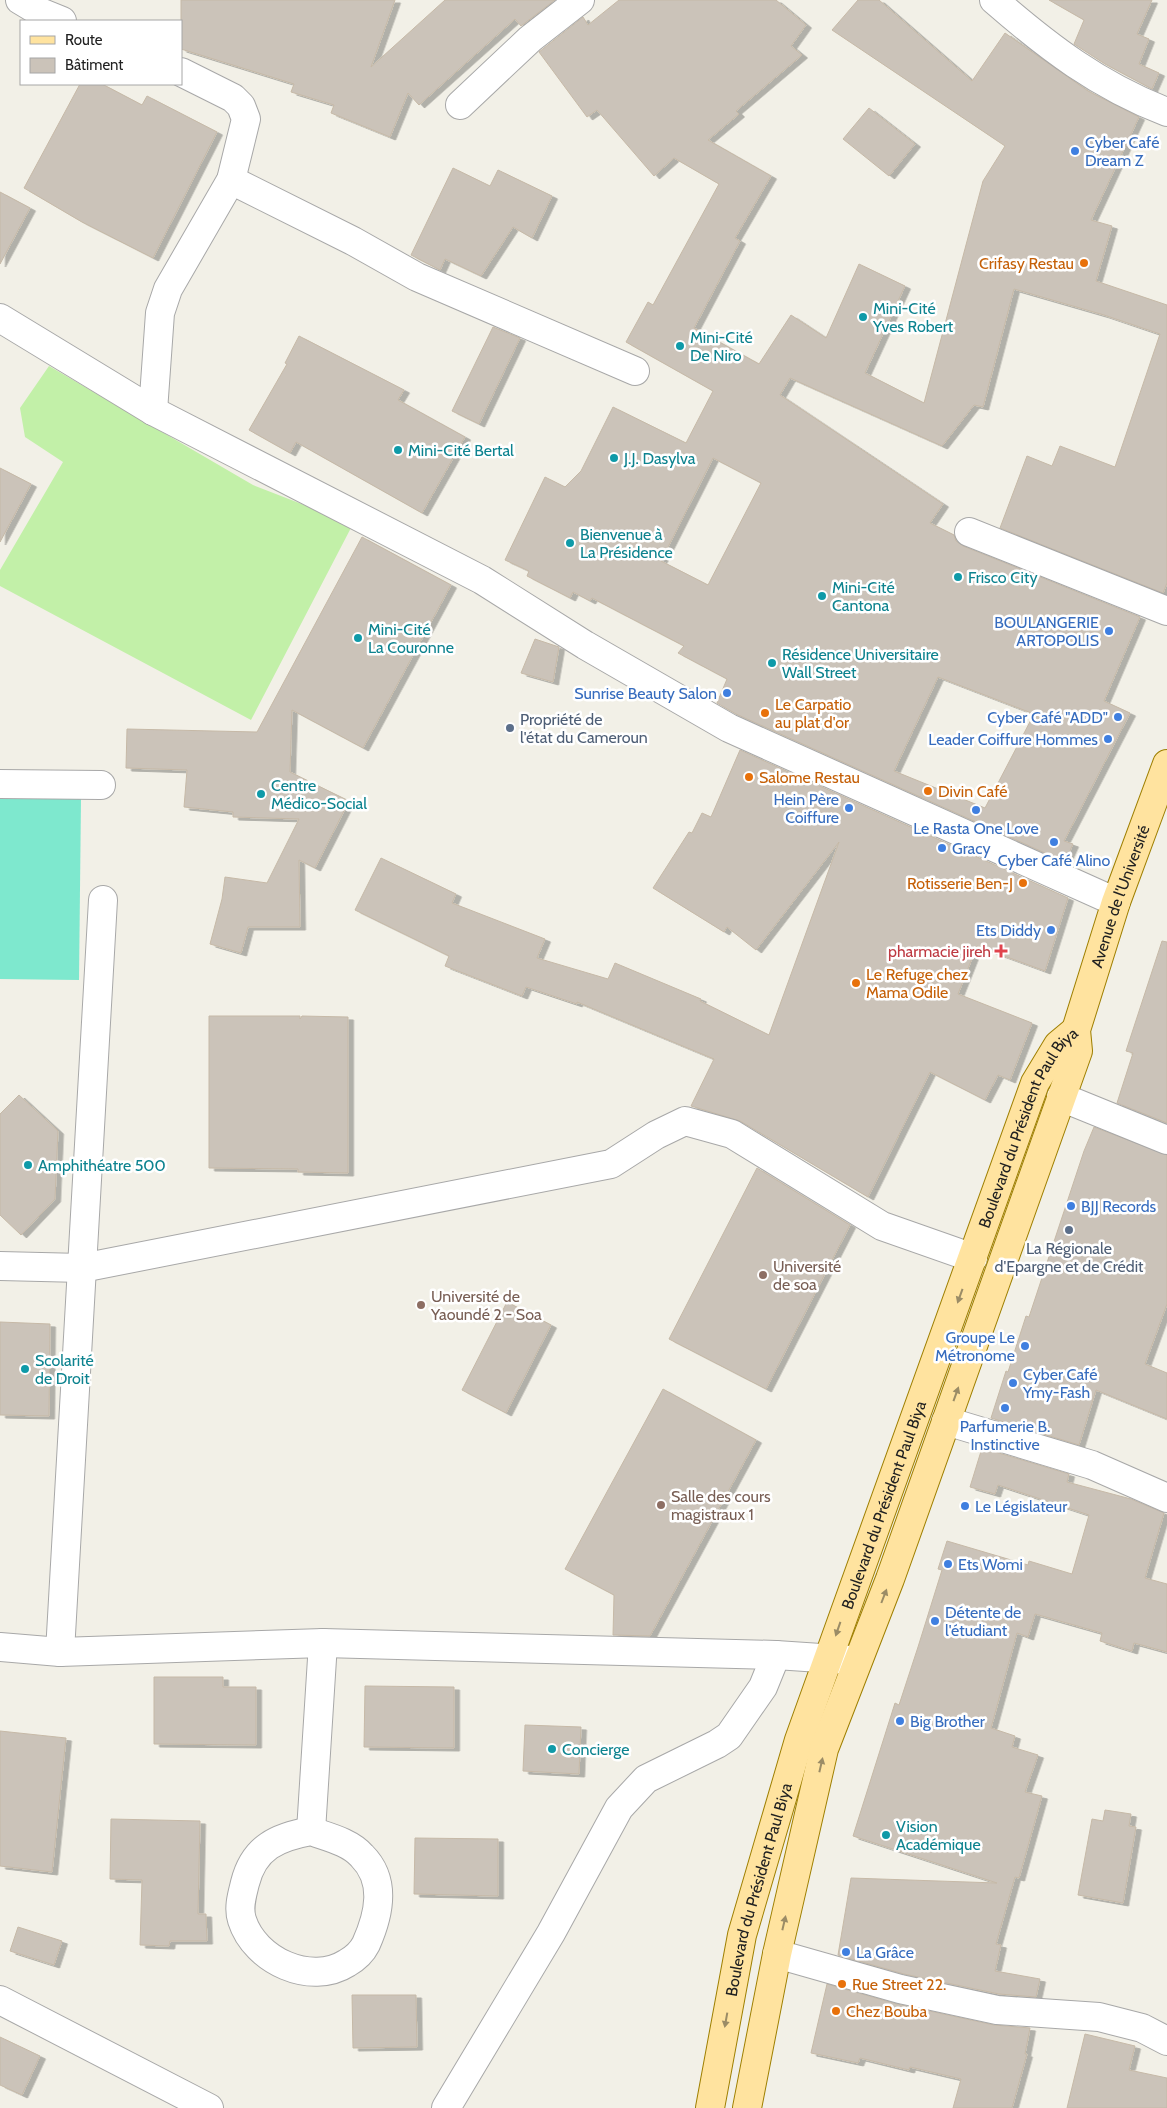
<svg xmlns="http://www.w3.org/2000/svg" width="1167" height="2108" font-family="Cabin,sans-serif">
<defs>
<filter id="shadow"><feDropShadow dx="5.5" dy="3" stdDeviation="0" flood-color="#0004"/></filter>
</defs>
<rect width="100%" height="100%" fill="#f2f0e7"/>
<path fill="#c2f0a8" d="M49,366L253,485L353,524L251,720L0,586V570L63,462L25,437L20,408Z"/>
<path fill="#7ee8ce" d="M0,797L81,798L79,980L0,979Z"/>
<g fill="#cbc3b9" stroke="#c6b9a7" fill-rule="evenodd" filter="url(#shadow)">
<path d="M181,0H395L371,67L445,0H555L521,26L515,19L419,105L408,93L390,137L331,113L334,105L291,92L294,84L181,49Z"/>
<path d="M619,0H776L806,25L791,46L802,55L736,111L739,114L708,140L771,176L735,238L740,241L694,328L759,364L791,315L826,338L859,264L905,286L865,373L924,403L983,181L1005,146L832,30L858,0H879L972,81L1005,33L1088,91L1139,117L1091,220L1112,226L1096,281L1167,305V583L1163,593L1000,528L1027,456L1052,466L1060,446L1115,467L1160,334L1104,315L1014,289L983,407L974,405L942,446L790,378L780,395L943,504L930,523L954,535L956,541L963,546L1140,617L1104,701L1130,713L1064,841L1073,844L1065,862L736,714L717,703L727,679L678,653L684,646L592,598L590,601L573,592L570,598L527,576L529,571L505,560L545,477L565,487L581,471L613,407L686,443L713,391L626,342L648,302L653,305L719,184L674,158L654,176L597,110L587,117L539,52L583,17L588,25ZM713,458L761,483L708,585L661,561ZM938,677L1034,714L985,808L894,771Z"/>
<path d="M1049,0H1152L1137,34L1149,39L1139,64L1159,73L1152,89L1105,64L1074,44L1084,20Z"/>
<path d="M80,84H102L142,105L147,96L217,132L153,258L82,222L24,188Z"/>
<path d="M869,108L915,144L889,176L843,139Z"/>
<path d="M453,168L490,186L498,170L552,196L532,238L513,227L481,276L445,259L440,270L411,255Z"/>
<path d="M0,192L30,208L0,264Z"/>
<path d="M493,327L520,338L479,424L452,411Z"/>
<path d="M299,336L404,390L398,400L465,437L422,513L296,442L290,453L249,430L287,364L285,363Z"/>
<path d="M0,468L31,484L0,542Z"/>
<path d="M362,537L451,585L363,748L292,710L290,772L349,801L315,868L299,860L300,927H248L241,953L210,944L222,899L225,877L267,883L299,819L233,817V812L184,807L187,770L126,768L127,729L257,732Z"/>
<path d="M535,639L559,647L553,682L521,673Z"/>
<path d="M740,750L1068,898L1045,971L977,946L958,994L1032,1023L1010,1080L998,1075L985,1100L930,1072L868,1197L740,1121L691,1106L714,1059L577,1002V1004L526,987L522,996L445,966L449,956L355,910L381,858L456,894L452,903L545,939L537,958L608,979L615,963L701,999L700,1001L769,1035L839,842L756,950L727,927L724,932L653,888L689,832L692,833L702,813L711,817Z"/>
<path d="M1162,941L1167,942V1123L1117,1103L1133,1053L1126,1051Z"/>
<path d="M209,1016H300V1019L302,1016L348,1017V1173L298,1172V1169L209,1168Z"/>
<path d="M19,1095L58,1131L55,1199L21,1235L0,1215V1114Z"/>
<path d="M1094,1127L1167,1155V1304L1145,1364L1167,1373V1419L1096,1390L1079,1445L991,1418L1006,1371L1008,1372L1026,1316L1029,1317L1084,1151Z"/>
<path d="M757,1168L850,1225L766,1389L669,1339Z"/>
<path d="M507,1302L551,1325L506,1413L462,1390Z"/>
<path d="M0,1322L50,1324L49,1416L0,1415Z"/>
<path d="M663,1389L756,1440L650,1636L613,1635L614,1595L565,1569Z"/>
<path d="M982,1448L1069,1474L1067,1482L1131,1499L1164,1513L1145,1578L1167,1584V1652L1134,1643L1132,1651L1100,1641L1102,1633L1035,1614L1028,1637L1017,1633L991,1728L1015,1736L1012,1747L1038,1755L1025,1792L1042,1796L1019,1878L1015,1877L996,1944L1001,1945L995,1971L1040,1979L1036,1997L999,1994L904,1974L838,1955L851,1878L997,1883L853,1836L895,1703L899,1705L918,1647L942,1570L938,1569L947,1541L1028,1565L1029,1561L1072,1574L1089,1515L998,1485L995,1494L970,1487Z"/>
<path d="M154,1677H223V1687H256V1745L154,1744Z"/>
<path d="M365,1686L454,1687V1748L364,1747Z"/>
<path d="M525,1725L581,1727L579,1774L523,1771Z"/>
<path d="M0,1731L66,1738L52,1872L0,1866Z"/>
<path d="M1105,1810L1131,1814L1129,1826L1136,1827L1123,1903L1078,1895L1092,1819L1103,1821Z"/>
<path d="M111,1819L200,1821L198,1914H206L207,1941H170L169,1946L140,1945L142,1880L110,1879Z"/>
<path d="M415,1838L498,1839V1896L414,1894Z"/>
<path d="M18,1927L62,1941L54,1965L10,1951Z"/>
<path d="M827,1984L897,2004L994,2025L1030,2028L1025,2054H1027L1012,2108H953L961,2079L910,2067L909,2070L860,2058L858,2063L811,2053Z"/>
<path d="M352,1995H416L417,2047L353,2048Z"/>
<path d="M1085,2034L1135,2046L1129,2070L1167,2078V2108H1067Z"/>
<path d="M0,2037L40,2056L22,2095L0,2085Z"/>
</g>
<g fill="none" stroke-linecap="round" stroke-linejoin="round">
<g stroke="#a8a8a8" stroke-width="30">
<g id="minor">
<path d="M20,0L40,12L62,21"/>
<path d="M994,0C1048,47 1099,86 1167,112"/>
<path d="M460,105L530,39L580,0"/>
<path d="M231,180L353,241L417,277L635,371"/>
<path d="M0,318L153,411L482,580L585,645L729,728L1116,902"/>
<path d="M153,411L160,313L168,289L231,180L246,119L241,106L233,98L181,72"/>
<path d="M969,532L1167,611"/>
<path d="M0,784L101,785"/>
<path d="M1061,1097L1167,1140"/>
<path d="M0,1266L82,1268L611,1164L656,1135L685,1121L732,1134L882,1226L973,1258"/>
<path d="M946,1421L1092,1465L1167,1498"/>
<path d="M0,1647L60,1652L323,1643L776,1655L850,1660"/>
<path d="M60,1652L103,900"/>
<path d="M311,1831C328,1837 350,1842 362,1856C387,1881 379,1915 366,1944C362,1952 354,1959 347,1963C311,1986 255,1961 242,1920C238,1908 242,1895 245,1883C254,1847 278,1837 311,1831Z"/>
<path d="M311,1831L323,1643"/>
<path d="M777,1954L900,1989L997,2010L1099,2017L1142,2028L1167,2041"/>
<path d="M0,2000L209,2108"/>
<path d="M446,2108L551,1933L619,1808L646,1779L717,1744L729,1736L763,1687L776,1655"/>
</g>
</g>
<g stroke="#9e7f00" stroke-width="30">
<g id="major">
<path id="s1" d="M710,2108L742,1935L799,1740L1035,1083L1058,1045L1076,1030"/>
<path id="s2" d="M747,2108L777,1954L824,1749L890,1579L1078,1051L1076,1030L1116,902L1167,764"/>
</g>
</g>
<use href="#minor" stroke="#fff" stroke-width="28"/>
<use href="#major" stroke="#ffe39f" stroke-width="28"/>
</g>
<defs><path id="oneway-solid" d="M-6-.8H1V-3.2L6.5 0L1 3.2V.8H-6Z" transform="scale(1.25)"/></defs>
<g fill="#9b8c66">
<use href="#oneway-solid" transform="translate(960 1296) rotate(110)"/>
<use href="#oneway-solid" transform="translate(956 1394) rotate(-70)"/>
<use href="#oneway-solid" transform="translate(884 1596) rotate(-69)"/>
<use href="#oneway-solid" transform="translate(838 1629) rotate(109)"/>
<use href="#oneway-solid" transform="translate(821 1765) rotate(-77)"/>
<use href="#oneway-solid" transform="translate(784 1923) rotate(-77)"/>
<use href="#oneway-solid" transform="translate(726 2020) rotate(100)"/>
</g>
<g fill="#3f7fe0" stroke="#fff" stroke-width="2">
<circle cx="1075" cy="151" r="5"/>
<circle cx="1109" cy="631" r="5"/>
<circle cx="727" cy="693" r="5"/>
<circle cx="1118" cy="717" r="5"/>
<circle cx="1108" cy="739" r="5"/>
<circle cx="849" cy="808" r="5"/>
<circle cx="976" cy="810" r="5"/>
<circle cx="1054" cy="842" r="5"/>
<circle cx="942" cy="848" r="5"/>
<circle cx="1051" cy="930" r="5"/>
<circle cx="1071" cy="1206" r="5"/>
<circle cx="1025" cy="1346" r="5"/>
<circle cx="1013" cy="1383" r="5"/>
<circle cx="1005" cy="1408" r="5"/>
<circle cx="965" cy="1506" r="5"/>
<circle cx="948" cy="1564" r="5"/>
<circle cx="935" cy="1621" r="5"/>
<circle cx="900" cy="1721" r="5"/>
<circle cx="846" cy="1952" r="5"/>
</g>
<g fill="#e8710a" stroke="#fff" stroke-width="2">
<circle cx="1084" cy="263" r="5"/>
<circle cx="765" cy="713" r="5"/>
<circle cx="749" cy="777" r="5"/>
<circle cx="928" cy="791" r="5"/>
<circle cx="1023" cy="883" r="5"/>
<circle cx="856" cy="983" r="5"/>
<circle cx="842" cy="1984" r="5"/>
<circle cx="836" cy="2011" r="5"/>
</g>
<g fill="#0f9aa8" stroke="#fff" stroke-width="2">
<circle cx="863" cy="317" r="5"/>
<circle cx="680" cy="346" r="5"/>
<circle cx="398" cy="450" r="5"/>
<circle cx="614" cy="458" r="5"/>
<circle cx="570" cy="543" r="5"/>
<circle cx="958" cy="577" r="5"/>
<circle cx="822" cy="596" r="5"/>
<circle cx="358" cy="638" r="5"/>
<circle cx="772" cy="663" r="5"/>
<circle cx="261" cy="794" r="5"/>
<circle cx="28" cy="1165" r="5"/>
<circle cx="25" cy="1369" r="5"/>
<circle cx="552" cy="1749" r="5"/>
<circle cx="886" cy="1835" r="5"/>
</g>
<g fill="#5c6f8a" stroke="#fff" stroke-width="2">
<circle cx="510" cy="728" r="5"/>
<circle cx="1069" cy="1230" r="5"/>
</g>
<path fill="#e0444e" stroke="#fff" stroke-width="2" d="M998.5 943.5h5v5h5v5h-5v5h-5v-5h-5v-5h5z"/>
<g fill="#8d6e63" stroke="#fff" stroke-width="2">
<circle cx="763" cy="1275" r="5"/>
<circle cx="421" cy="1305" r="5"/>
<circle cx="661" cy="1505" r="5"/>
</g>
<g text-anchor="middle" dominant-baseline="central" stroke-width="5" stroke-linejoin="round" paint-order="stroke">
<g font-size="16" fill="#366cbe" stroke="#fff" text-anchor="start">
<text x="1085" y="142">Cyber Café<tspan x="1085" dy="18">Dream Z</tspan></text>
<text x="1099" y="622" text-anchor="end">BOULANGERIE<tspan x="1099" dy="18">ARTOPOLIS</tspan></text>
<text x="717" y="693" text-anchor="end">Sunrise Beauty Salon</text>
<text x="1108" y="717" text-anchor="end">Cyber Café "ADD"</text>
<text x="1098" y="739" text-anchor="end">Leader Coiffure Hommes</text>
<text x="839" y="799" text-anchor="end">Hein Père<tspan x="839" dy="18">Coiffure</tspan></text>
<text x="976" y="828" text-anchor="middle">Le Rasta One Love</text>
<text x="952" y="848">Gracy</text>
<text x="1054" y="860" text-anchor="middle">Cyber Café Alino</text>
<text x="1041" y="930" text-anchor="end">Ets Diddy</text>
<text x="1081" y="1206">BJJ Records</text>
<text x="1015" y="1337" text-anchor="end">Groupe Le<tspan x="1015" dy="18">Métronome</tspan></text>
<text x="1023" y="1374">Cyber Café<tspan x="1023" dy="18">Ymy-Fash</tspan></text>
<text x="1005" y="1426" text-anchor="middle">Parfumerie B.<tspan x="1005" dy="18">Instinctive</tspan></text>
<text x="975" y="1506">Le Législateur</text>
<text x="958" y="1564">Ets Womi</text>
<text x="945" y="1612">Détente de<tspan x="945" dy="18">l'étudiant</tspan></text>
<text x="910" y="1721">Big Brother</text>
<text x="856" y="1952">La Grâce</text>
</g>
<g font-size="16" fill="#c56008" stroke="#fff" text-anchor="start">
<text x="1074" y="263" text-anchor="end">Crifasy Restau</text>
<text x="775" y="704">Le Carpatio<tspan x="775" dy="18">au plat d'or</tspan></text>
<text x="759" y="777">Salome Restau</text>
<text x="938" y="791">Divin Café</text>
<text x="1013" y="883" text-anchor="end">Rotisserie Ben-J</text>
<text x="866" y="974">Le Refuge chez<tspan x="866" dy="18">Mama Odile</tspan></text>
<text x="852" y="1984">Rue Street 22.</text>
<text x="846" y="2011">Chez Bouba</text>
</g>
<g font-size="16" fill="#0d838f" stroke="#fff" text-anchor="start">
<text x="873" y="308">Mini-Cité<tspan x="873" dy="18">Yves Robert</tspan></text>
<text x="690" y="337">Mini-Cité<tspan x="690" dy="18">De Niro</tspan></text>
<text x="408" y="450">Mini-Cité Bertal</text>
<text x="624" y="458">J.J. Dasylva</text>
<text x="580" y="534">Bienvenue à<tspan x="580" dy="18">La Présidence</tspan></text>
<text x="968" y="577">Frisco City</text>
<text x="832" y="587">Mini-Cité<tspan x="832" dy="18">Cantona</tspan></text>
<text x="368" y="629">Mini-Cité<tspan x="368" dy="18">La Couronne</tspan></text>
<text x="782" y="654">Résidence Universitaire<tspan x="782" dy="18">Wall Street</tspan></text>
<text x="271" y="785">Centre<tspan x="271" dy="18">Médico-Social</tspan></text>
<text x="38" y="1165">Amphithéatre 500</text>
<text x="35" y="1360">Scolarité<tspan x="35" dy="18">de Droit</tspan></text>
<text x="562" y="1749">Concierge</text>
<text x="896" y="1826">Vision<tspan x="896" dy="18">Académique</tspan></text>
</g>
<g font-size="16" fill="#4e5e75" stroke="#fff" text-anchor="start">
<text x="520" y="719">Propriété de<tspan x="520" dy="18">l'état du Cameroun</tspan></text>
<text x="1069" y="1248" text-anchor="middle">La Régionale<tspan x="1069" dy="18">d'Epargne et de Crédit</tspan></text>
</g>
<g font-size="16" fill="#212121" stroke="#fff">
<text stroke="none"><textPath href="#s2" startOffset="1272">Avenue de l'Université</textPath></text>
<text stroke="none"><textPath href="#s1" startOffset="1034">Boulevard du Président Paul Biya</textPath></text>
<text stroke="none"><textPath href="#s1" startOffset="629">Boulevard du Président Paul Biya</textPath></text>
<text stroke="none"><textPath href="#s1" startOffset="224">Boulevard du Président Paul Biya</textPath></text>
</g>
<g font-size="16" fill="#be3a42" stroke="#fff" text-anchor="end">
<text x="991" y="951">pharmacie jireh</text>
</g>
<g font-size="16" fill="#785e54" stroke="#fff" text-anchor="start">
<text x="773" y="1266">Université<tspan x="773" dy="18">de soa</tspan></text>
<text x="431" y="1296">Université de<tspan x="431" dy="18">Yaoundé 2 - Soa</tspan></text>
<text x="671" y="1496">Salle des cours<tspan x="671" dy="18">magistraux 1</tspan></text>
</g>
</g>
<rect x="20" y="20" width="162" height="65" fill="#ffffff" stroke="#a6a6a6"/>
<rect x="30" y="36" width="25" height="8" fill="#ffe39f" stroke="#a6a6a6"/>
<text x="65" y="45" font-size="15" fill="#212121">Route</text>
<rect x="30" y="58" width="25" height="15" fill="#cbc3b9" stroke="#a6a6a6"/>
<text x="65" y="70" font-size="15" fill="#212121">Bâtiment</text>
</svg>
